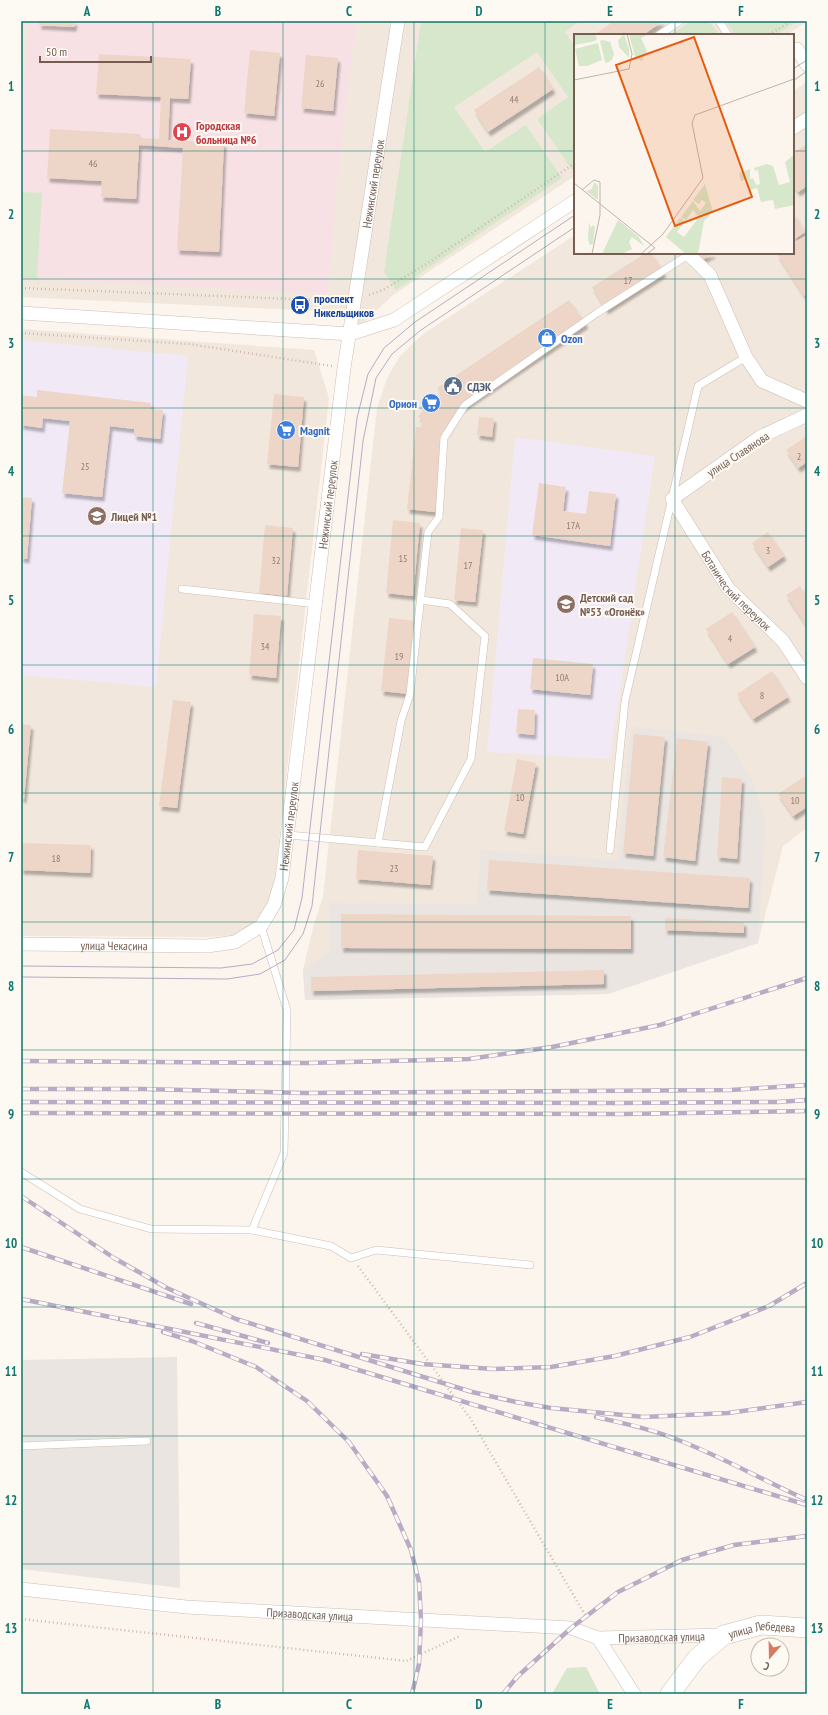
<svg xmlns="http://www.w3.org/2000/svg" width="828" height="1715" font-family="'PT Sans Narrow',sans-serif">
<defs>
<filter id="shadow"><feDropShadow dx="2.5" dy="4.5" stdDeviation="1" flood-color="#0004"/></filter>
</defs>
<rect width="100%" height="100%" fill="#fbf5ed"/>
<g fill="#f2e7dc">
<path d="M21,21H807L787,35H575V176L393,295L361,325L320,311L21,297Z"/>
<path d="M807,82V828L783,846L758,943L608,994L305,1000L303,970L313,928L323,896L377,408L387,378L400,356L423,334L575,235V253H793V91Z"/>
<path d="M21,329L314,350L329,398L274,886L268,905L258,918L239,935L209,937L21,936Z"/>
</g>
<g fill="#ebe5e1">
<path d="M631,726L726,737L752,780L766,822L758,943L608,994L305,1000L303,970L330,951L329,903L477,904L481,850L617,860Z"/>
<path d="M177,1357L180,1588L21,1569V1360Z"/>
</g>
<g fill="#f2e9f7">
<path d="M21,340L188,356L156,687L21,675Z"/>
<path d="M515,437L655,456L610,759L487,752Z"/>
</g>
<path fill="#f7e1e4" d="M29,21H356L337,182L328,294L21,278V82H25Z"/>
<g fill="#d7e7cc">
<path d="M421,21H579L565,32L575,47V168L572,170L537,119L568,97L537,52L454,107L485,152L526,125L562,178L396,290L384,272Z"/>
<path d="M691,21H709L719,35H671Z"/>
<path d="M726,21H798L776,35H735Z"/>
<path d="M21,192L42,193L37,279L21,278Z"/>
<path d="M586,1667L600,1694H552L567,1668Z"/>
</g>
<g fill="#edd6c7" filter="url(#shadow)">
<path d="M39,21H75L74,27L39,25Z"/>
<path d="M614,21H663L643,35H594Z"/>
<path d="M250,50L280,53L274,116L244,113Z"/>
<path d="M99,54L191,59L188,99L170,98L168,140L224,143L219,252L177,250L183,148L139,145L136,199L101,197L102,181L47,178L50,129L140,134V138L159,139L161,97L96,94Z"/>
<path d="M306,55L338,58L333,111L301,108Z"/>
<path d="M539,67L553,89L488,132L474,110Z"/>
<path d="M807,144V186L798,192L793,185V153Z"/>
<path d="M793,213L805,232L793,240Z"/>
<path d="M807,235V295L804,296L777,254L793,253V243Z"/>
<path d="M646,253H651L664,273L606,310L592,287Z"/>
<path d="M699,253H714L703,259Z"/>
<path d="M569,300L586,324L454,413L457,414L446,432L444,430L435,512L407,509L416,427H421L422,420L418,417L431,397L436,401L442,395L437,388Z"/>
<path d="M37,390L151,403L150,409L163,410L160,439L134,436V429L110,426L102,497L62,493L70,421L43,418L42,428L21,425V395L37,397Z"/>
<path d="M274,394L304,397L298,467L267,464Z"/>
<path d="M479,417L494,418L492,437L477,435Z"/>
<path d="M805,437L807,440V462L798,468L786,450Z"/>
<path d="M539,483L566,487L563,511L586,514L589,491L616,494L610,546L532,535Z"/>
<path d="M21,497L32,498L27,559L21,558Z"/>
<path d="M393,520L420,523L413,596L386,593Z"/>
<path d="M265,525L293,528L287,596L259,593Z"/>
<path d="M461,528L483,530L475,602L454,600Z"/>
<path d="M768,532L784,556L768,567L752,543Z"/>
<path d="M800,586L807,598L806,625L786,595Z"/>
<path d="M732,612L755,647L728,664L706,629Z"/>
<path d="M254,614L281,616L276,678L249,675Z"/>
<path d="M389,618L416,621L409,694L381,691Z"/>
<path d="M533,658L593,664L590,695L530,689Z"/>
<path d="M772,671L788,697L753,719L737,694Z"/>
<path d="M173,700L191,702L177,808L159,806Z"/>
<path d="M518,709L535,710L534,735L516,733Z"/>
<path d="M21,724L31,725L24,799L21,798Z"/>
<path d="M634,734L665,737L653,856L623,853Z"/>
<path d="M677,738L708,742L695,861L663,857Z"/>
<path d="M517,759L536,763L523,834L504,831Z"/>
<path d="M807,775V807L793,816L778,794Z"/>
<path d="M722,777L742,779L737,859L717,857Z"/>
<path d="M21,843L91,845L90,873L21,870Z"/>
<path d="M358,850L433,856L430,885L356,879Z"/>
<path d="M489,860L750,878L748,908L487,890Z"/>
<path d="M341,914L631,916V949L341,948Z"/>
<path d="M665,918L744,922V933L665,930Z"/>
<path d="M604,970V984L311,991V977Z"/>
</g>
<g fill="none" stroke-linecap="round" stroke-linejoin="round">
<g stroke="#ccbeb3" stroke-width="8">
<g id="service">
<path d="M719,21L728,35"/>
<path d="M659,35L680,21"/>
<path d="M182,589L316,604"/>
<path d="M288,835L425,847L471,759L485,636L450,604L421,600"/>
<path d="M378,843L401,721L410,694L428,532L439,517L444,438L465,405L597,313L688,255"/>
<path d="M610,850L625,701L698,386L746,357"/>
<path d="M21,1172L80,1209L151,1229L252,1230L284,1153L287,1010L261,926"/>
<path d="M252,1230L331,1246L351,1258L376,1250L530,1265"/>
<path d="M21,1446L147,1441"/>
</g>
</g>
<g stroke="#ccbeb3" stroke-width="14">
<g id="minor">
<path d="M797,49L807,65"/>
<path d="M793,128L807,119"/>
<path d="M687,253L710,275L746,357L762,381L807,401"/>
<path d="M21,313L350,334L394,320L575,201"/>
<path id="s1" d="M807,415L760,437L672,499L728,588L783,641L807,678"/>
<path id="s2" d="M21,944L207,946L235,942L261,926L274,905L282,878L344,368L398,21"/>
<path id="s3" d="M21,1589L186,1607L571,1628L598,1638L724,1635"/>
<path d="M598,1638L634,1694"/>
</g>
</g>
<g stroke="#cebeb1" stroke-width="20">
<g id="secondary">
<path id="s4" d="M670,1694L697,1658L724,1635L761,1625L807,1628"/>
</g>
</g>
<g stroke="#d2b9aa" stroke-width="2.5" stroke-dasharray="1 3" stroke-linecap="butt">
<path d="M769,35L791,21"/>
<path d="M21,288L341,301"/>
<path d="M369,295L383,290L431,261L575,163"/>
<path d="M21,333L189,344L332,366"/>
<path d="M358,1266L470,1418L588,1620"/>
<path d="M21,1619L406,1661L460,1636"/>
</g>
<use href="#service" stroke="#fff" stroke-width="7"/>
<use href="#minor" stroke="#fff" stroke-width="13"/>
<use href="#secondary" stroke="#fff" stroke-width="19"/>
<g stroke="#b9abc4" stroke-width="1">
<path d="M793,69L807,60"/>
<path d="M793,81L807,71"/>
<path d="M21,966L221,968L252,964L278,950L294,930L302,898L357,418L368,374L384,348L415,322L575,215"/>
<path d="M21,977L227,979L260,974L285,960L303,934L312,906L363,441L376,378L392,354L421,330L575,227"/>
</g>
<g stroke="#b9abc4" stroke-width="4.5">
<g id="rail">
<path d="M21,1061L307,1063L469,1059L552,1047L660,1025L807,978"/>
<path d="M21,1089H142L305,1093L731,1090L807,1085"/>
<path d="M21,1102L614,1103L778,1102L807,1100"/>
<path d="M21,1113L624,1114L807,1111"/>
<path d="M21,1196L114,1258L167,1288L236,1319L472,1392L516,1402L551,1408L644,1417L728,1413L807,1402"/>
<path d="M21,1247L191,1304"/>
<path d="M21,1299L125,1320"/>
<path d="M120,1319L325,1360L807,1505"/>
<path d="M196,1323L268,1343"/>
<path d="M163,1332L192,1341L256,1367L307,1401L349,1442L387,1496L411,1550L419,1582L421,1620L419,1664L412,1694"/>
<path d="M362,1354L422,1364L493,1369L551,1367L615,1356L690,1337L769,1306L807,1283"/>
<path d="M596,1417C622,1423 648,1428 673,1438C719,1455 762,1480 807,1500"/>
<path d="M503,1694L517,1677L571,1628L618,1592L682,1560L734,1545L807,1536"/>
</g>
</g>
<use href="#rail" stroke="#fdf9f3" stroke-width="3" stroke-dasharray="9" stroke-linecap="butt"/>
</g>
<path fill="none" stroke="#0f766e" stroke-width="1" stroke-opacity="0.55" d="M153,21V1694M283,21V1694M414,21V1694M545,21V1694M675,21V35M21,151H575M793,151H807M675,253V1694M21,279H807M21,408H807M21,536H807M21,665H807M21,793H807M21,922H807M21,1050H807M21,1179H807M21,1307H807M21,1436H807M21,1564H807"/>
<defs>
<g id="hospital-disc" transform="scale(1)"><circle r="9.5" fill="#e0444e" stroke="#fdf9f3"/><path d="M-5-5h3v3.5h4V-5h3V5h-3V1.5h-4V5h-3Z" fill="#fff"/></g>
<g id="bus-disc" transform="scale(1)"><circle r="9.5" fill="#1a4fb4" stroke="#fdf9f3"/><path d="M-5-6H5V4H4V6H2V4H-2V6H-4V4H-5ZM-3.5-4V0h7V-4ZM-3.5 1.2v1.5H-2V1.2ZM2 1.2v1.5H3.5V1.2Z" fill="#fff"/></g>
<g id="shop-disc" transform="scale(1)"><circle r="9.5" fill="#3f7fe0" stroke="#fdf9f3"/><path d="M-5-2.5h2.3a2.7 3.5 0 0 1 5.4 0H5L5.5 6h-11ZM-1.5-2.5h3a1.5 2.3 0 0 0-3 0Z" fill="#fff"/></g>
<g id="civic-disc" transform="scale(1)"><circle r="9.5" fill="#5c6f8a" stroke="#fdf9f3"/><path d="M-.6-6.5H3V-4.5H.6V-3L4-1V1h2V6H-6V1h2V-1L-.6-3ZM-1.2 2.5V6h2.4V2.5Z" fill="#fff"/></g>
<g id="supermarket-disc" transform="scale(1)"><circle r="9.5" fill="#3f7fe0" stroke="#fdf9f3"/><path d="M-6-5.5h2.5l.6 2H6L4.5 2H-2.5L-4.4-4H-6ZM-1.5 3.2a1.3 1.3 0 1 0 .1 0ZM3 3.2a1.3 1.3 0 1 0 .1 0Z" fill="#fff"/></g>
<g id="school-disc" transform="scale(1)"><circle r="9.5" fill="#8d6e63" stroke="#fdf9f3"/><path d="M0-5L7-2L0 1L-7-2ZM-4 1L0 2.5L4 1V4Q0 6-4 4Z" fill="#fff"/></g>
</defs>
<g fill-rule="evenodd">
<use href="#hospital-disc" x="182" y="132"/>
<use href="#bus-disc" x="300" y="305"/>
<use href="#shop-disc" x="547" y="338"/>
<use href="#civic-disc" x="453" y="386"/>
<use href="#supermarket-disc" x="431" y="403"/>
<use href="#supermarket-disc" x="286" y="430"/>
<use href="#school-disc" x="97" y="516"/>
<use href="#school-disc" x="566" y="604"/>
</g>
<g text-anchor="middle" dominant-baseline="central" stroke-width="4" stroke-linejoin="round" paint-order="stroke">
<g font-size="10" fill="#927c6f">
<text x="320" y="83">26</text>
<text x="514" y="99">44</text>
<text x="93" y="163">46</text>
<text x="628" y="280">17</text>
<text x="799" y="456">2</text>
<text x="85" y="466">25</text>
<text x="573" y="525">17А</text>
<text x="768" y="550">3</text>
<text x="403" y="558">15</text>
<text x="276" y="560">32</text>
<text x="468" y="565">17</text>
<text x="730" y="638">4</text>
<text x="265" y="646">34</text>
<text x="399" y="656">19</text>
<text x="562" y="677">10А</text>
<text x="762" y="695">8</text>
<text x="520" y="797">10</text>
<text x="795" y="800">10</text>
<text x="56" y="858">18</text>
<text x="394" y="868">23</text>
</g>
<g font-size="12" font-weight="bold" fill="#be3a42" stroke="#fdf9f3" text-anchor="start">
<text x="196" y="125">Городская<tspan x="196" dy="14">больница №6</tspan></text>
</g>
<g font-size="12" fill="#745e52" stroke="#fdf9f3">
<text stroke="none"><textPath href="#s2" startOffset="998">Нежинский переулок</textPath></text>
<text transform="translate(738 454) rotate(-33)">улица Славянова</text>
<text stroke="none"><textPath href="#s2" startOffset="674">Нежинский переулок</textPath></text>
<text stroke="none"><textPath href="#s1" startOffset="272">Ботанический переулок</textPath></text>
<text stroke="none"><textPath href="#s2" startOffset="350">Нежинский переулок</textPath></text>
<text stroke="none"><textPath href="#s2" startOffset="93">улица Чекасина</textPath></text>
<text stroke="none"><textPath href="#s3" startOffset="290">Призаводская улица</textPath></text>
<text stroke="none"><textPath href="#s4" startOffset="119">улица Лебедева</textPath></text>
<text stroke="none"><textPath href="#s3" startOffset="644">Призаводская улица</textPath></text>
</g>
<g font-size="12" font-weight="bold" fill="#164399" stroke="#fdf9f3" text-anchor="start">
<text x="314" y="298">проспект<tspan x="314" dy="14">Никельщиков</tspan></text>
</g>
<g font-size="12" font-weight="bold" fill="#366cbe" stroke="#fdf9f3" text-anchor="start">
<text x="561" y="338">Ozon</text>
<text x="417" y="403" text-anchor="end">Орион</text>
<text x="300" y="430">Magnit</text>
</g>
<g font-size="12" font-weight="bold" fill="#4e5e75" stroke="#fdf9f3" text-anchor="start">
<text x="467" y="386">СДЭК</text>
</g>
<g font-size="12" font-weight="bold" fill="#785e54" stroke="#fdf9f3" text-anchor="start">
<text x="111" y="516">Лицей №1</text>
<text x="580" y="597">Детский сад<tspan x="580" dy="14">№53 «Огонёк»</tspan></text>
</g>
</g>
<g transform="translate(574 34)">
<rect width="220" height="220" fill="#fbf5ed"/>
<path d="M0,0H21L23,5L21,7L0,11ZM50,0L55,15V24L45,13L44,6ZM55,0H75L67,4L73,17L68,27L61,23ZM29,6L36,8L40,20L38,26L33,29L31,28L26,7ZM24,9L28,26L13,32H5L1,15ZM220,121V171L201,175L199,166L187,168L183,154L176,156L173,145L167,147L165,139L176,135V145L179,144L182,151L186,150L184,136L181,137L180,134L193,130L199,132L205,151L216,148L211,128ZM20,148L24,152V166L12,157L18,155ZM131,150L139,178L130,187L124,220H112L92,203L106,184L111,187L103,198L110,203L125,183L119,176L112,186L107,183L119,167L126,177L132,169L128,166L125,170L119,166ZM44,186L64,202L70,212L58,203L55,208L58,215L50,219L28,220ZM15,188L17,194L19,191L21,193L19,210L16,211L14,206Z" fill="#d7e7cc"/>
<path fill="none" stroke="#c1b4aa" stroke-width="1" d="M0,46L55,35L58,20L53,0M0,149L81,214L73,220M8,156L20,146L26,148V181L18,220M67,220L89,200L129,144L118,89L121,81L220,45"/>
<path fill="#e8590c" fill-opacity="0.15" stroke="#e8590c" stroke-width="2" d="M120,3L178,163L101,192L42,31Z"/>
<rect width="220" height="220" fill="none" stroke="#745e52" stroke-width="2"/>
</g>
<rect width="828" height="1715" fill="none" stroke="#fdf9f3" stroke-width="44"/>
<g transform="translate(770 1657) rotate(200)"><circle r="19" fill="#fdf9f3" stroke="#c6bbb3"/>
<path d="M0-3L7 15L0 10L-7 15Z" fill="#d57b62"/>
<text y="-6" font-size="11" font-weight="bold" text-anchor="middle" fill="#745e52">С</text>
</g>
<path d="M40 56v6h111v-6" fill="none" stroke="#745e52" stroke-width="2"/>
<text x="46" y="56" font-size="12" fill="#745e52" stroke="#fdf9f3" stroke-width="3" paint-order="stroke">50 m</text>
<rect x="22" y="22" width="784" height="1671" fill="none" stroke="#0f766e" stroke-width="1.5"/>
<g font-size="13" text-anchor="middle" font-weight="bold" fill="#0f766e">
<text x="87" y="16">A</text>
<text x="218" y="16">B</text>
<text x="349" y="16">C</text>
<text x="479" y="16">D</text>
<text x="610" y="16">E</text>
<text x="741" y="16">F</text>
<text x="11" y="91">1</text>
<text x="817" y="91">1</text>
<text x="11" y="219">2</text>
<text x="817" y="219">2</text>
<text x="11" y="348">3</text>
<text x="817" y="348">3</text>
<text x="11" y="476">4</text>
<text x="817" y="476">4</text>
<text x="11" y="605">5</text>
<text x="817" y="605">5</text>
<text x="11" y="734">6</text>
<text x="817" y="734">6</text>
<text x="11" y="862">7</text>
<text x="817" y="862">7</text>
<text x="11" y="991">8</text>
<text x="817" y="991">8</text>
<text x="11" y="1119">9</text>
<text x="817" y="1119">9</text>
<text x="11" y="1248">10</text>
<text x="817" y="1248">10</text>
<text x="11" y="1376">11</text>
<text x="817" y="1376">11</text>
<text x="11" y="1505">12</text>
<text x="817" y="1505">12</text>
<text x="11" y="1633">13</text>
<text x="817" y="1633">13</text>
<text x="87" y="1709">A</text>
<text x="218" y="1709">B</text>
<text x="349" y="1709">C</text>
<text x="479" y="1709">D</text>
<text x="610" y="1709">E</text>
<text x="741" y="1709">F</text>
</g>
</svg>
